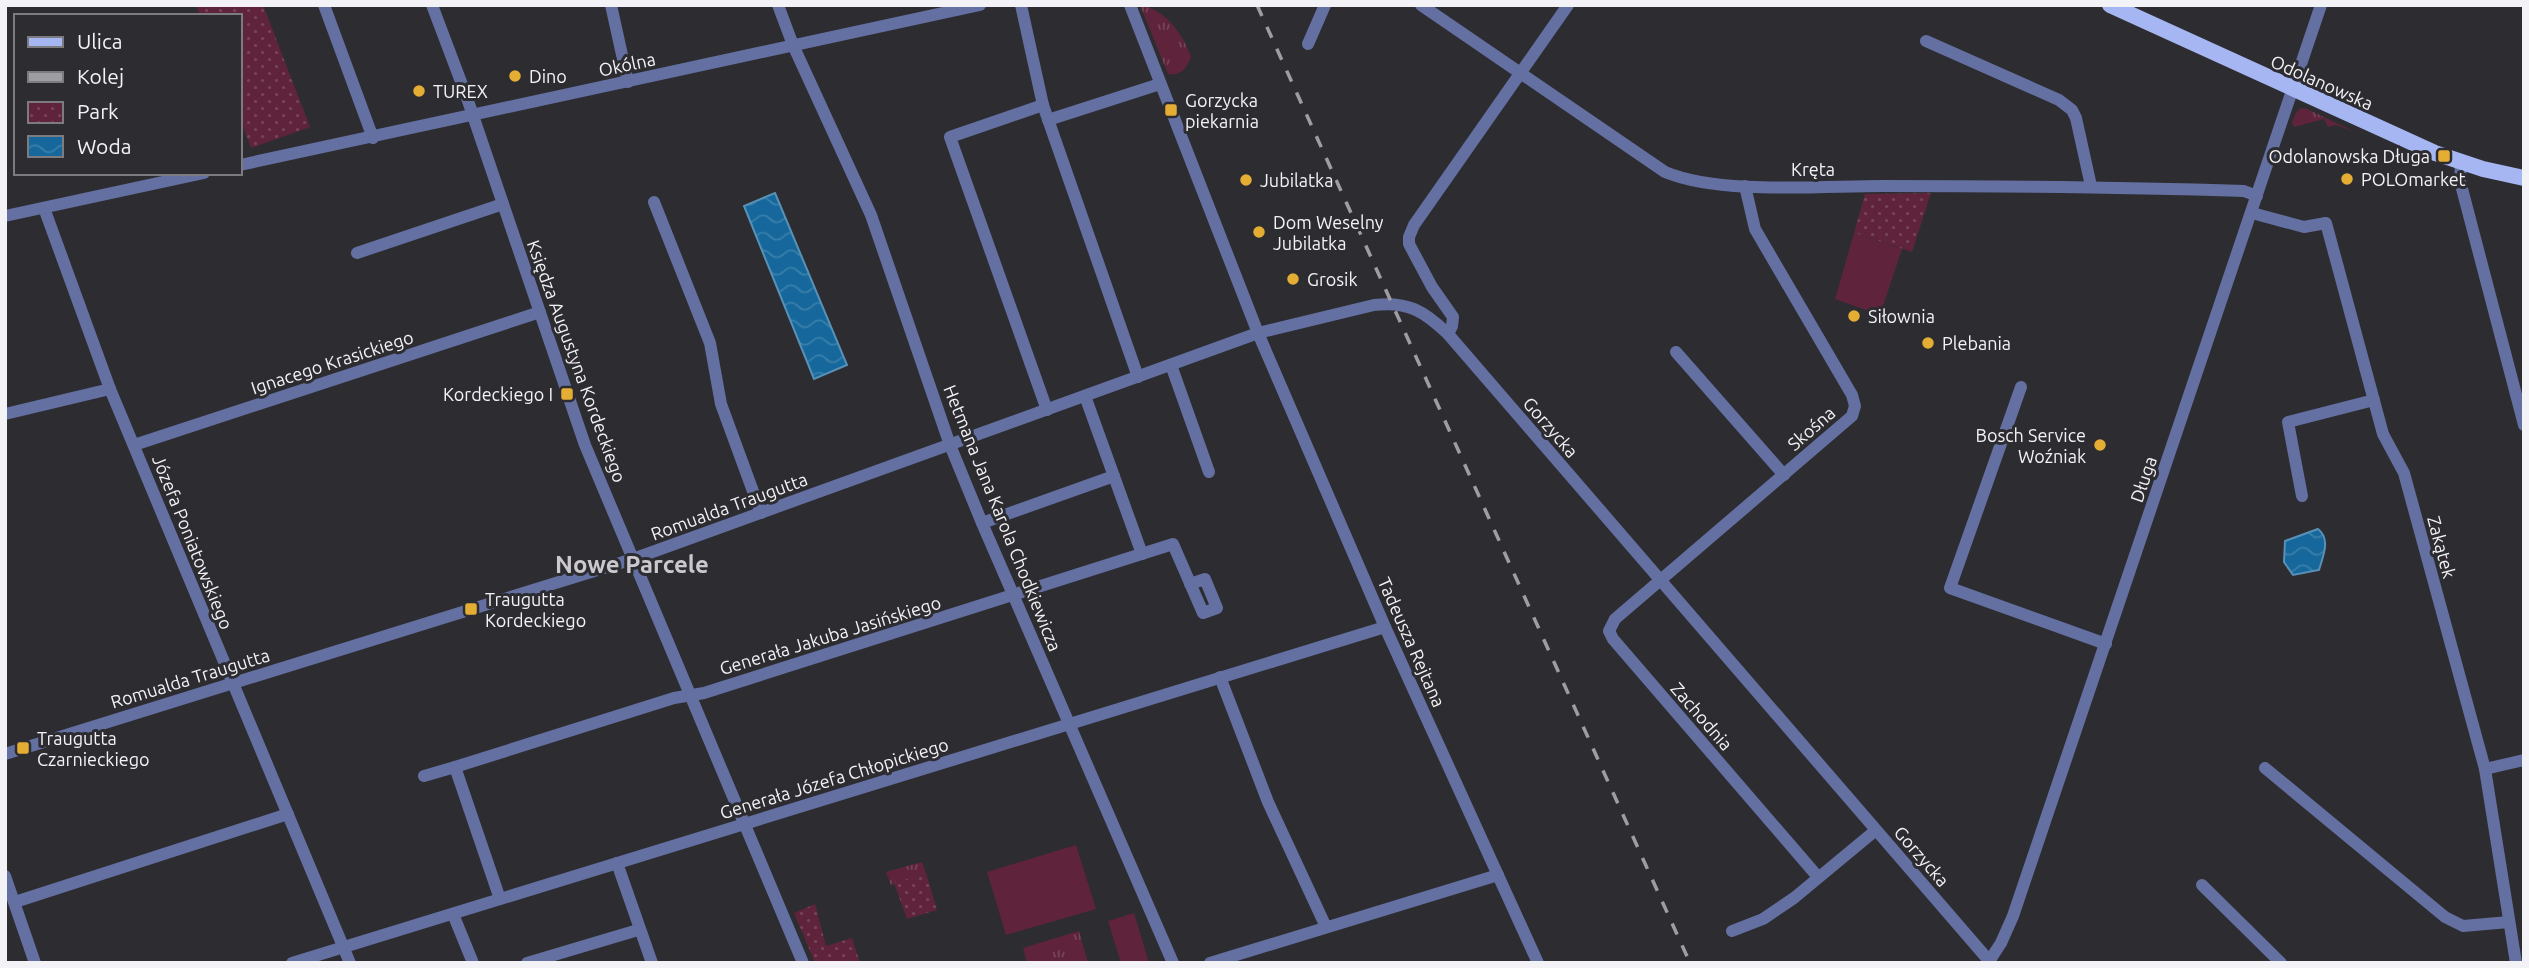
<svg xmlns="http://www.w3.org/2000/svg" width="2529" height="968" font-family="Ubuntu,sans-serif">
<defs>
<pattern id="grass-tufts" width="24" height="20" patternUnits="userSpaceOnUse" patternTransform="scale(1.75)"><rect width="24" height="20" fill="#5f243c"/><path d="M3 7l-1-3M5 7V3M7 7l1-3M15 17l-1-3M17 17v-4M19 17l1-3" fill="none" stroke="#764459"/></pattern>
<pattern id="park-dots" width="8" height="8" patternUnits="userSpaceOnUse" patternTransform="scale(1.75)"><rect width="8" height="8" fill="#5f243c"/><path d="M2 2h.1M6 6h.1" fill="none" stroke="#764459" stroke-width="1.8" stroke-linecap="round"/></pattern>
<pattern id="water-waves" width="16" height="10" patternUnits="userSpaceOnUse" patternTransform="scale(1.75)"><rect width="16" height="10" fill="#16689c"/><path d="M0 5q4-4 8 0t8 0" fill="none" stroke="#387eaa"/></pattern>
</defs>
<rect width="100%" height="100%" fill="#2d2c30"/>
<g fill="url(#grass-tufts)">
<path d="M1140,5C1166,10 1182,33 1191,57C1187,68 1181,76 1168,74Z"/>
<path d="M2301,108L2307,109L2355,132L2336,125L2328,127L2324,119L2294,127L2292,122L2296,113Z"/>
<path d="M922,862L926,873L891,885L886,872Z"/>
<path d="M1079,931L1088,963H1027L1023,948Z"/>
</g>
<g fill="url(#park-dots)">
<path d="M196,5H263L310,127L251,148L240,119V16H200Z"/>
<path d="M1931,193L1912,252L1854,233L1865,194Z"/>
<path d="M926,873L937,910L907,919L894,883Z"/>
<path d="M815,904L826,946L852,938L860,963H815L794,913Z"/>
</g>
<g fill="#5f243c">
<path d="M1854,233L1902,249L1880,315L1835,299Z"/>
<path d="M1076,845L1096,909L1006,935L987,872Z"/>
<path d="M1134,913L1149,963H1121L1108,921Z"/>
</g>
<g fill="url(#water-waves)" stroke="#5891b7" stroke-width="2">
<path d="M775,193L847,365L814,379L744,206Z"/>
<path d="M2318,529C2331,539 2323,556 2319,570L2293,575L2284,562L2285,541Z"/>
</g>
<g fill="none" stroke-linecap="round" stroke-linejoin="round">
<g stroke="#6370a1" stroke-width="12">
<path d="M324,5L373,138"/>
<path d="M432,5L466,95L585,445L803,963"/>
<path d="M611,5L628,82"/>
<path d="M778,5L793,45L871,215L950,445L982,523L1173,963"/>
<path d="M1021,5L1043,105L1138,377"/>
<path d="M1130,5L1258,333L1385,627L1538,963"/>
<path d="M1421,5L1665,172C1720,195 1821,186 1882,186C2003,186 2124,187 2244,191L2257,196"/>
<path d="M1926,41L2059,100L2072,110L2076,118L2091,186"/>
<path d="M1308,44L1325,5"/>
<path d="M1043,105L950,137L1047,410"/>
<path d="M1048,120L1160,84"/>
<path d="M2461,163L2460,181L2524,425"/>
<path d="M240,165L980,5"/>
<path d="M1745,186L1755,229L1852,395L1855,406L1852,416L1615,619L1609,631L1613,639L1818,877"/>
<path d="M654,202L710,343L721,404L761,513"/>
<path d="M44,208L110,389L350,963"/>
<path d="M2252,213L2304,227L2326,223L2383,434L2404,473L2485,769L2516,963"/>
<path d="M5,216L204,173"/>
<path d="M357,253L503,204"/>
<path d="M1448,334L1452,326L1453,317L1432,287L1409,244V237L1414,225L1568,5"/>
<path d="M1676,352L1784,475"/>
<path d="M1171,365L1209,472"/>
<path d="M2021,387L1950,588L2106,644"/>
<path d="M1085,396L1142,554"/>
<path d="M5,414L110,389"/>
<path d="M134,445L540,312"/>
<path d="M2302,496L2288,422L2374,400"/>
<path d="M982,523L1114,476"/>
<path d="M1220,677L1268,802L1326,927"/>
<path d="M5,754L633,559L1258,333L1374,305C1408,301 1424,311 1448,334L1991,963"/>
<path d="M2265,768L2445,917L2463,926L2509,922"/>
<path d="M2485,769L2524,760"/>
<path d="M424,776L455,767"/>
<path d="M617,863L652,963"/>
<path d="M5,876L35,963"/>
<path d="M2202,885L2281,963"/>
<path d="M500,899L455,767L674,698L704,693L1173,544L1203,613L1217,608L1205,579L1190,584"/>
<path d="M15,902L288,814"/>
<path d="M453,914L473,963"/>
<path d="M1732,931L1763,919L1794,898L1876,830"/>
<path d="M292,963L1385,627"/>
<path d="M527,963L638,930"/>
<path d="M1210,963L1498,875"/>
<path d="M1988,963L2001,943L2013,916L2321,5"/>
</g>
<path stroke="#a5b6f2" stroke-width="16" d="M2110,5L2435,153L2483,169L2524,178"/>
<path stroke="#9e9da1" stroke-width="3.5" stroke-dasharray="12 12" stroke-linecap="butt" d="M1257,5L1690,963"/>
</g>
<g fill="#e4ae35" stroke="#2d2c30" stroke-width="2.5">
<circle cx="515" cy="76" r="7"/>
<circle cx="419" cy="91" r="7"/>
<rect x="1164" y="103" width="14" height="14" rx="3.5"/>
<rect x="2437" y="149" width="14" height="14" rx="3.5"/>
<circle cx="2347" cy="179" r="7"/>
<circle cx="1246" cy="180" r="7"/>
<circle cx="1259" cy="232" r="7"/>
<circle cx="1293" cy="279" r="7"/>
<circle cx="1854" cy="316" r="7"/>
<circle cx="1928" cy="343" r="7"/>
<rect x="560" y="387" width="14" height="14" rx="3.5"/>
<circle cx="2100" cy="445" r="7"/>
<rect x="464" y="602" width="14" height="14" rx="3.5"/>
<rect x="16" y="741" width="14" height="14" rx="3.5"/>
</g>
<g text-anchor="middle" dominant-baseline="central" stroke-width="6" stroke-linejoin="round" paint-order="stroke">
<g font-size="18" fill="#f3f2f6" stroke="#2d2c30">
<text transform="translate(627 64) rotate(-12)">Okólna</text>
<text transform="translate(2322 82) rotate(24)">Odolanowska</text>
<text x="1813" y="169">Kręta</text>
<text transform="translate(577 361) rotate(70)">Księdza Augustyna Kordeckiego</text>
<text transform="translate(332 362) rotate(-18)">Ignacego Krasickiego</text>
<text transform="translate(1551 427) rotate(49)">Gorzycka</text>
<text transform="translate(1811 428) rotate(-41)">Skośna</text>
<text transform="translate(2143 479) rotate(-71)">Długa</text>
<text transform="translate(729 506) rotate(-20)">Romualda Traugutta</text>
<text transform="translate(1003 518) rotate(68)">Hetmana Jana Karola Chodkiewicza</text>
<text transform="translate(193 542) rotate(68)">Józefa Poniatowskiego</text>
<text transform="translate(2442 547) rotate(75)">Zakątek</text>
<text transform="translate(830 635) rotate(-17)">Generała Jakuba Jasińskiego</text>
<text transform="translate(1412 642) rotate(66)">Tadeusza Rejtana</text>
<text transform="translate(190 678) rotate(-17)">Romualda Traugutta</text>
<text transform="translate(1702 716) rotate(49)">Zachodnia</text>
<text transform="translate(834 778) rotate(-17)">Generała Józefa Chłopickiego</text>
<text transform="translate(1922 856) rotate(49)">Gorzycka</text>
</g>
<g font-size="18" fill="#f3f2f6" stroke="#2d2c30" text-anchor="start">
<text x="529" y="76">Dino</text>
<text x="433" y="91">TUREX</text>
<text x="1185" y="100">Gorzycka<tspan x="1185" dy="21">piekarnia</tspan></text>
<text x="2430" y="156" text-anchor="end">Odolanowska Długa</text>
<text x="2361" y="179">POLOmarket</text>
<text x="1260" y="180">Jubilatka</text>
<text x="1273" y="222">Dom Weselny<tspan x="1273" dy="21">Jubilatka</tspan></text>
<text x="1307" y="279">Grosik</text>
<text x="1868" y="316">Siłownia</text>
<text x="1942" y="343">Plebania</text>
<text x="553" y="394" text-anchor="end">Kordeckiego I</text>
<text x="2086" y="435" text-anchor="end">Bosch Service<tspan x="2086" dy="21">Woźniak</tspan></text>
<text x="485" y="599">Traugutta<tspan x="485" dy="21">Kordeckiego</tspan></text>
<text x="37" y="738">Traugutta<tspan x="37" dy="21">Czarnieckiego</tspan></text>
</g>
<g font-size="24" font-weight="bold" fill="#cbc9cf" stroke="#2d2c30">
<text x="632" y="564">Nowe Parcele</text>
</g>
</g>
<rect width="2529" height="968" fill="none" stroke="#f3f2f6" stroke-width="14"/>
<rect x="14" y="14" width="228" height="161" fill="#2d2c30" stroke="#7c7b7f" stroke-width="2"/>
<rect x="28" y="37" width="35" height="10" fill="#a5b6f2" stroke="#7c7b7f" stroke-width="2"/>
<text x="77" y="49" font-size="21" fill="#f3f2f6">Ulica</text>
<rect x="28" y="72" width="35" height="10" fill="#9e9da1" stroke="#7c7b7f" stroke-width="2"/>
<text x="77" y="84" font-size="21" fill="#f3f2f6">Kolej</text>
<rect x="28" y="102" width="35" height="21" fill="url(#park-dots)" stroke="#7c7b7f" stroke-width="2"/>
<text x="77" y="119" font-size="21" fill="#f3f2f6">Park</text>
<rect x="28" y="136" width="35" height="21" fill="url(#water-waves)" stroke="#7c7b7f" stroke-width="2"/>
<text x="77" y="154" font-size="21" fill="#f3f2f6">Woda</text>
</svg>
